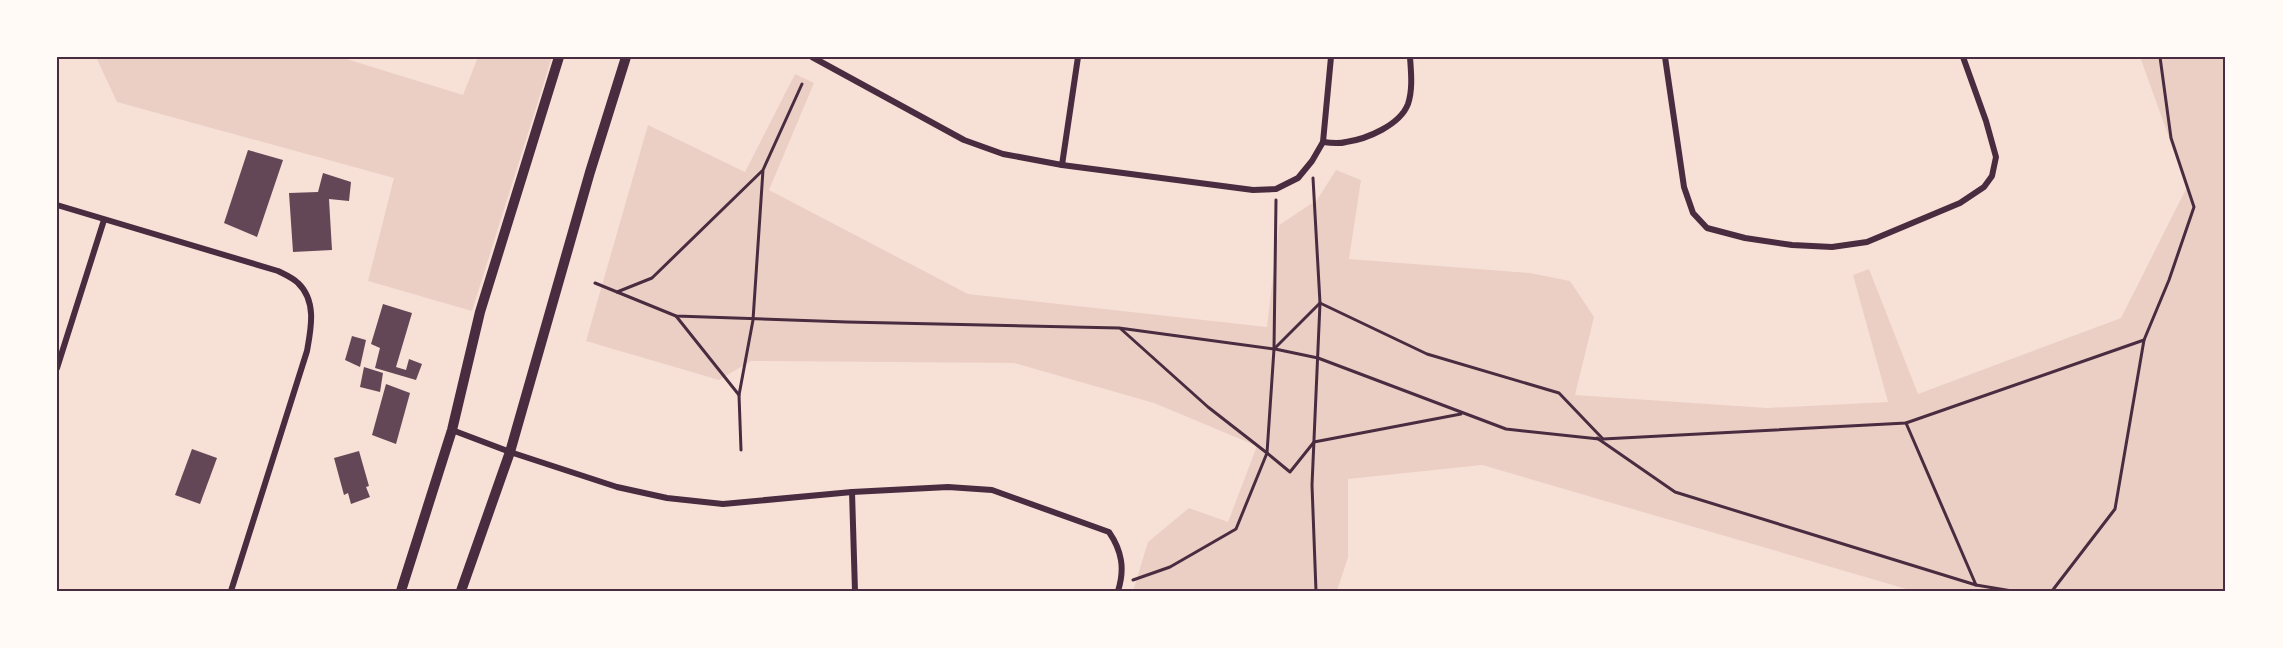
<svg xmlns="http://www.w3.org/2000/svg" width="2283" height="648" font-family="Karla,sans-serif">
<rect width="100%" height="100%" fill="#f7e1d7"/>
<g fill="#ebcfc5">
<path d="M96,57H340L463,95L478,57H552L472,311L368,281L394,178L117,102Z"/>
<path d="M2140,57H2226V591H1913L1482,465L1348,479V557L1337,591H1133L1148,542L1189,508L1228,522L1257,446L1154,403L1014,363L751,361L719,380L586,341L648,125L745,172L795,74L814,83L769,190L968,294L1267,327L1279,225L1317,200L1336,170L1361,180L1349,259L1530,273L1570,281L1594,317L1575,395L1767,408L1888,402L1853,275L1869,269L1918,394L2121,318L2187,187Z"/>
</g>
<g fill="#644757">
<path d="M248,150L283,160L257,237L224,223Z"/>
<path d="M323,173L351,182L349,201L329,199L332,250L293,252L289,193L318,192Z"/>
<path d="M383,304L412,313L396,367L406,370L409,359L422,364L416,380L375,368L380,348L371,344Z"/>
<path d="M352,336L366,340L360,367L345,360Z"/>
<path d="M364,367L383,373L380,392L360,387Z"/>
<path d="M386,384L410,393L396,444L372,435Z"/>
<path d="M192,449L217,458L200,504L175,495Z"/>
<path d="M359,451L369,486L366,487L370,497L351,504L348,493L344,495L334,458Z"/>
</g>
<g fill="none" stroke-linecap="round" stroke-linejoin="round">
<g stroke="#4a2c40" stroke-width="3">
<path d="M1313,178L1320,303L1427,354L1559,393L1603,439L1906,423L2144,340L2169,280L2194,207L2171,138L2160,57"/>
<path d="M1276,200L1274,349L1267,453L1290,472L1314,442L1461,414"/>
<path d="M595,283L676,316L847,322L1119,328L1274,349L1320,303"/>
<path d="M617,292L652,278L762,171"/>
<path d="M676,316L739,395L741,450"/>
<path d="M1121,329L1208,407L1267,453L1236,529L1170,567L1133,580"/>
<path d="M1275,349L1318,358L1506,429L1599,439"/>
<path d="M739,395L753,320L763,170L802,84"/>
<path d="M1597,438L1675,492L1976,585L1906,423"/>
<path d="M1976,585L2012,591"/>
<path d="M1316,591L1312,485L1320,303"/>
<path d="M2052,591L2115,509L2144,340"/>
</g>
<g stroke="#4a2c40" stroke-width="6">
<path d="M812,57L964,140L1003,154L1062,165L1253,190L1276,189L1298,178L1312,161L1323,142L1331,57"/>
<path d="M1665,57L1684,187L1693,213L1707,228L1745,238L1792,245L1832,247L1867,242L1960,203L1984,187L1992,176L1996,157L1986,121L1963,57"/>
<path d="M1323,142C1330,143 1339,144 1346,142C1367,139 1400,125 1408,104C1413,89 1411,72 1410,57"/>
<path d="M1062,165L1078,57"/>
<path d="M57,205L278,271C284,274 293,278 298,283C317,301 311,329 307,351L231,591"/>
<path d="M57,368L104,220"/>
<path d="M452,430L510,452L617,487L667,498L723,504L852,492L948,487L992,490L1109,532C1122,551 1125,569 1118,591"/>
<path d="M852,492L855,591"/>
</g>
<g stroke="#4a2c40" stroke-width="10">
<path d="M401,591L452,430L480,312L559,57"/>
<path d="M461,591L510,452L590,172L626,57"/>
</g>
</g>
<rect width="2283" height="648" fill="none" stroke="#fffaf5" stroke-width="117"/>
<rect x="58" y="58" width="2166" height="532" fill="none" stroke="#4a2c40" stroke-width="2"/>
</svg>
